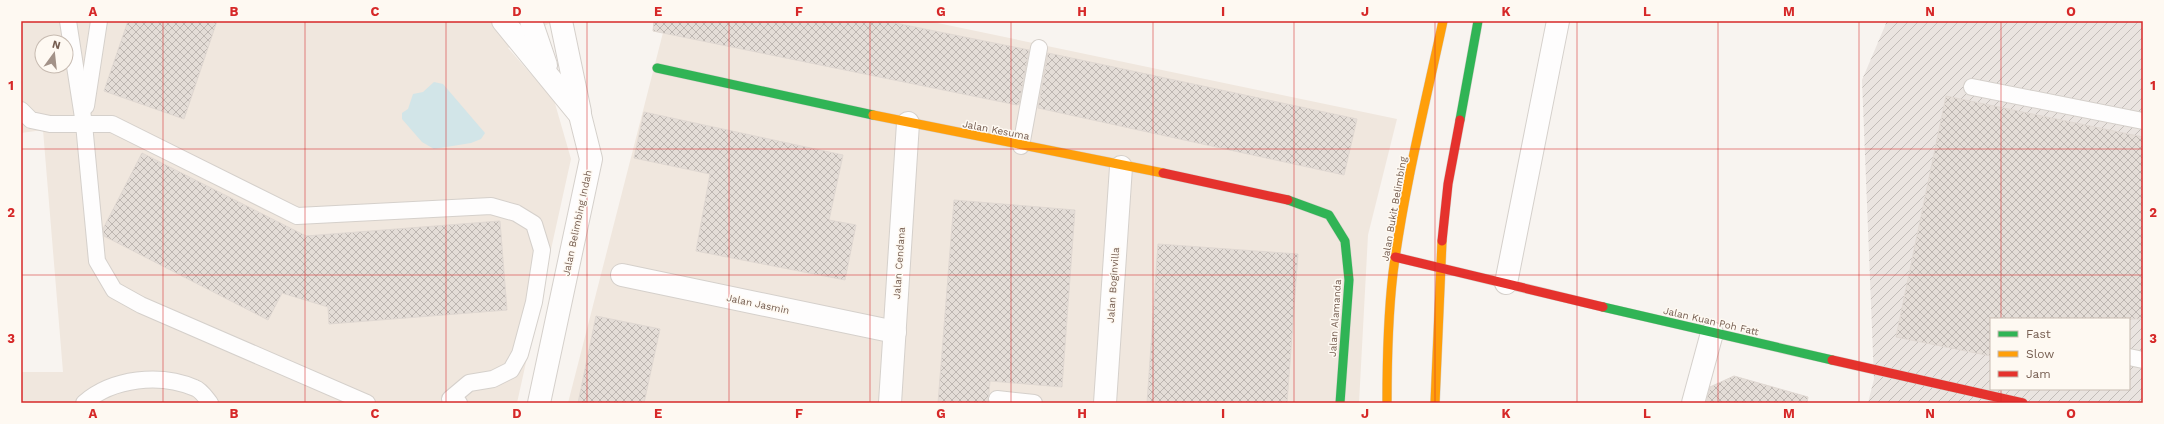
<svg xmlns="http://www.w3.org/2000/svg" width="2164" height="424" font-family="'Work Sans',sans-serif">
<defs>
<pattern id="industrial-furrows" width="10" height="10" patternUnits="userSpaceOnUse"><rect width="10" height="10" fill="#eae4e0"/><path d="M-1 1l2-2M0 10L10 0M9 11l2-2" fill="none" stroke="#c2bcb8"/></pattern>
<pattern id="building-cross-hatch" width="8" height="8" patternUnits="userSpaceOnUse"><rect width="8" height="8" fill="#e4ddd7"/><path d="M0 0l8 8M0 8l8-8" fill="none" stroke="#bdb6b1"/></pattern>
</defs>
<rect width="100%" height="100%" fill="#f8f4f0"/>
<g fill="#f0e7de" fill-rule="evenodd">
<path d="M21,21H553L508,48L554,100L571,159L517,403H21V372H63L43,130L21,133ZM42,42H66V66H42Z"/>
<path d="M666,21H928L1397,119L1368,235L1359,403H568Z"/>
</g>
<path fill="url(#industrial-furrows)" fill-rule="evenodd" d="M1887,21H2143V403H1868L1874,379L1862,80ZM1991,319H2129V389H1991Z"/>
<path fill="#d2e5e8" d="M434,82L443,84L485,133L481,139L471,143L434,149L422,142L402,119V113L408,109L413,94L423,92Z"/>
<g fill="url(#building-cross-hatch)" stroke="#e0d8d2">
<path d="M128,21H217L184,119L104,91Z"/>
<path d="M654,21H885L1029,50L1019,104L1017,105L653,31Z"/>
<path d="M1048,53L1357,119L1344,175L1038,108Z"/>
<path d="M1946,96L2143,137V319H1991V356L1896,337Z"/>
<path d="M644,112L843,155L829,220L856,225L845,280L696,251L710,174L634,158Z"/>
<path d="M142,153L306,236L500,221L507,310L329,324L328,307L282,293L268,320L104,236L103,229Z"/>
<path d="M954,200L1075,210L1062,387L990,381L988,403H938Z"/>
<path d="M1158,244L1298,254L1287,403H1147Z"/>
<path d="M596,316L660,329L644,403H578Z"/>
<path d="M1734,376L1808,397L1807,403H1706L1710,387Z"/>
</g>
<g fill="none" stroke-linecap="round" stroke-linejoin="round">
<g stroke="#d5d0cb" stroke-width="18">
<g id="lane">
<path d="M68,21L84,124L97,261L114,290L141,305L367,403"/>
<path d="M1972,87L2143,121"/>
<path d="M86,106L99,21"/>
<path d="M21,110L31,120L50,124H112L297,216L491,206L516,213L534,224L542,250L534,302L520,354L511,370L493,379L469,383L450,399L459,403"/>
<path d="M1021,146L1039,48"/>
<path d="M2129,357L2143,360"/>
<path d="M997,399L1034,403"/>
<path d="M84,403C113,378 160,373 195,388C201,390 206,398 210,403"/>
</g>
</g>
<g stroke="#d5d0cb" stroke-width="24">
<g id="street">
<path d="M503,21L580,115L591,159L539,403"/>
<path d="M531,21L546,65"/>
<path d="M561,21L580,112"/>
<path d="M622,275L895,332"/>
<path d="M1506,283L1558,21"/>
<path d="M890,403L908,123"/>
<path d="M1105,403L1121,167"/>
<path d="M1693,403L1712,333"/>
</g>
</g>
<g stroke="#d6d0ca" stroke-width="10">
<g id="fast">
<path d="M657,68L873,115"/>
<path d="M1460,120L1478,21"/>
<path d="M1288,200L1329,215L1345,241L1349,280L1340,403"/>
<path d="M1603,307L1832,360"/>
</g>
</g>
<g stroke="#d6d0ca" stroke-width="10">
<g id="slow">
<path d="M873,115L1163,173"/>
<path d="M1387,403C1387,360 1388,316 1393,273C1404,188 1425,105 1443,21"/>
<path d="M1435,403L1442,241"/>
</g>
</g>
<g stroke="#d6d0ca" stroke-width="10">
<g id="jam">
<path d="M1163,173L1288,200"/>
<path d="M1442,241L1448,184L1460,120"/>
<path d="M1395,257L1603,307"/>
<path d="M1832,360L2023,403"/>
</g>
</g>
<use href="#lane" stroke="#fefdfd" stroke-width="16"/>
<use href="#street" stroke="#fefdfd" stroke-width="22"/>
<use href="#fast" stroke="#30b455" stroke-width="9"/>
<use href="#slow" stroke="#ff9f0a" stroke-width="9"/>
<use href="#jam" stroke="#e5322d" stroke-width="9"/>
</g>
<path fill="none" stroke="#d62828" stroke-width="1" stroke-opacity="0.55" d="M163,21V403M305,21V403M446,21V403M587,21V403M729,21V403M870,21V403M1011,21V403M1153,21V403M1294,21V403M1435,21V403M1577,21V403M1718,21V403M1859,21V403M2001,21V319M21,149H2143M21,275H2143M2001,389V403"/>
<g text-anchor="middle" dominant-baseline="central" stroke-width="3" stroke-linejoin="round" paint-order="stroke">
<g font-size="10" fill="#755d50" stroke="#fef9f2">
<text transform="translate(996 130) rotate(11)">Jalan Kesuma</text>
<text transform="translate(1394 209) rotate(-80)">Jalan Bukit Belimbing</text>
<text transform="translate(577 223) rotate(-78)">Jalan Belimbing Indah</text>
<text transform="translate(899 263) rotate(-86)">Jalan Cendana</text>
<text transform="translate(1113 285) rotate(-86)">Jalan Boginvilla</text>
<text transform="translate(758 304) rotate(12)">Jalan Jasmin</text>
<text transform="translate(1335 318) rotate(-86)">Jalan Alamanda</text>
<text transform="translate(1711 321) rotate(13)">Jalan Kuan Poh Fatt</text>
</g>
</g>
<rect width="2164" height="424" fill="none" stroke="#fef9f2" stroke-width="44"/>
<rect x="1990" y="318" width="140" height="72" fill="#fef9f2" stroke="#c7bbb1"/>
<rect x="1998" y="331" width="20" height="6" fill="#30b455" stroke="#c7bbb1"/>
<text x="2026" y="338" font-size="12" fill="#755d50">Fast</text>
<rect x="1998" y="351" width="20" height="6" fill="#ff9f0a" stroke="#c7bbb1"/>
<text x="2026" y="358" font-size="12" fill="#755d50">Slow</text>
<rect x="1998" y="371" width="20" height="6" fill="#e5322d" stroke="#c7bbb1"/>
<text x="2026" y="378" font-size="12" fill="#755d50">Jam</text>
<g transform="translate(54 54) rotate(15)"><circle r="19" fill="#fef9f2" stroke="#c7bbb1"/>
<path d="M0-3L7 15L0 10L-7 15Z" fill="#a39288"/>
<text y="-6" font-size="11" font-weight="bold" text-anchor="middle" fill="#755d50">N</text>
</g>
<rect x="22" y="22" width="2120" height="380" fill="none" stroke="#d62828" stroke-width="1.5"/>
<g font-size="13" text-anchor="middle" font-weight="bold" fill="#d62828">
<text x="93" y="16">A</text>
<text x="234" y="16">B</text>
<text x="375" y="16">C</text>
<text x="517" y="16">D</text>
<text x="658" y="16">E</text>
<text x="799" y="16">F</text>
<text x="941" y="16">G</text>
<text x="1082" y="16">H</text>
<text x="1223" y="16">I</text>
<text x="1365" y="16">J</text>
<text x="1506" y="16">K</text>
<text x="1647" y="16">L</text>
<text x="1789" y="16">M</text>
<text x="1930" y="16">N</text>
<text x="2071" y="16">O</text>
<text x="11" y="90">1</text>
<text x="2153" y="90">1</text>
<text x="11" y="217">2</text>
<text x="2153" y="217">2</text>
<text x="11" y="343">3</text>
<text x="2153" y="343">3</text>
<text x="93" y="418">A</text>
<text x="234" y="418">B</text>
<text x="375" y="418">C</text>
<text x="517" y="418">D</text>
<text x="658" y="418">E</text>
<text x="799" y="418">F</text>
<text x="941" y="418">G</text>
<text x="1082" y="418">H</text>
<text x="1223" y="418">I</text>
<text x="1365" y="418">J</text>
<text x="1506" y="418">K</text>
<text x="1647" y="418">L</text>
<text x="1789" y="418">M</text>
<text x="1930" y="418">N</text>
<text x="2071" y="418">O</text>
</g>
</svg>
